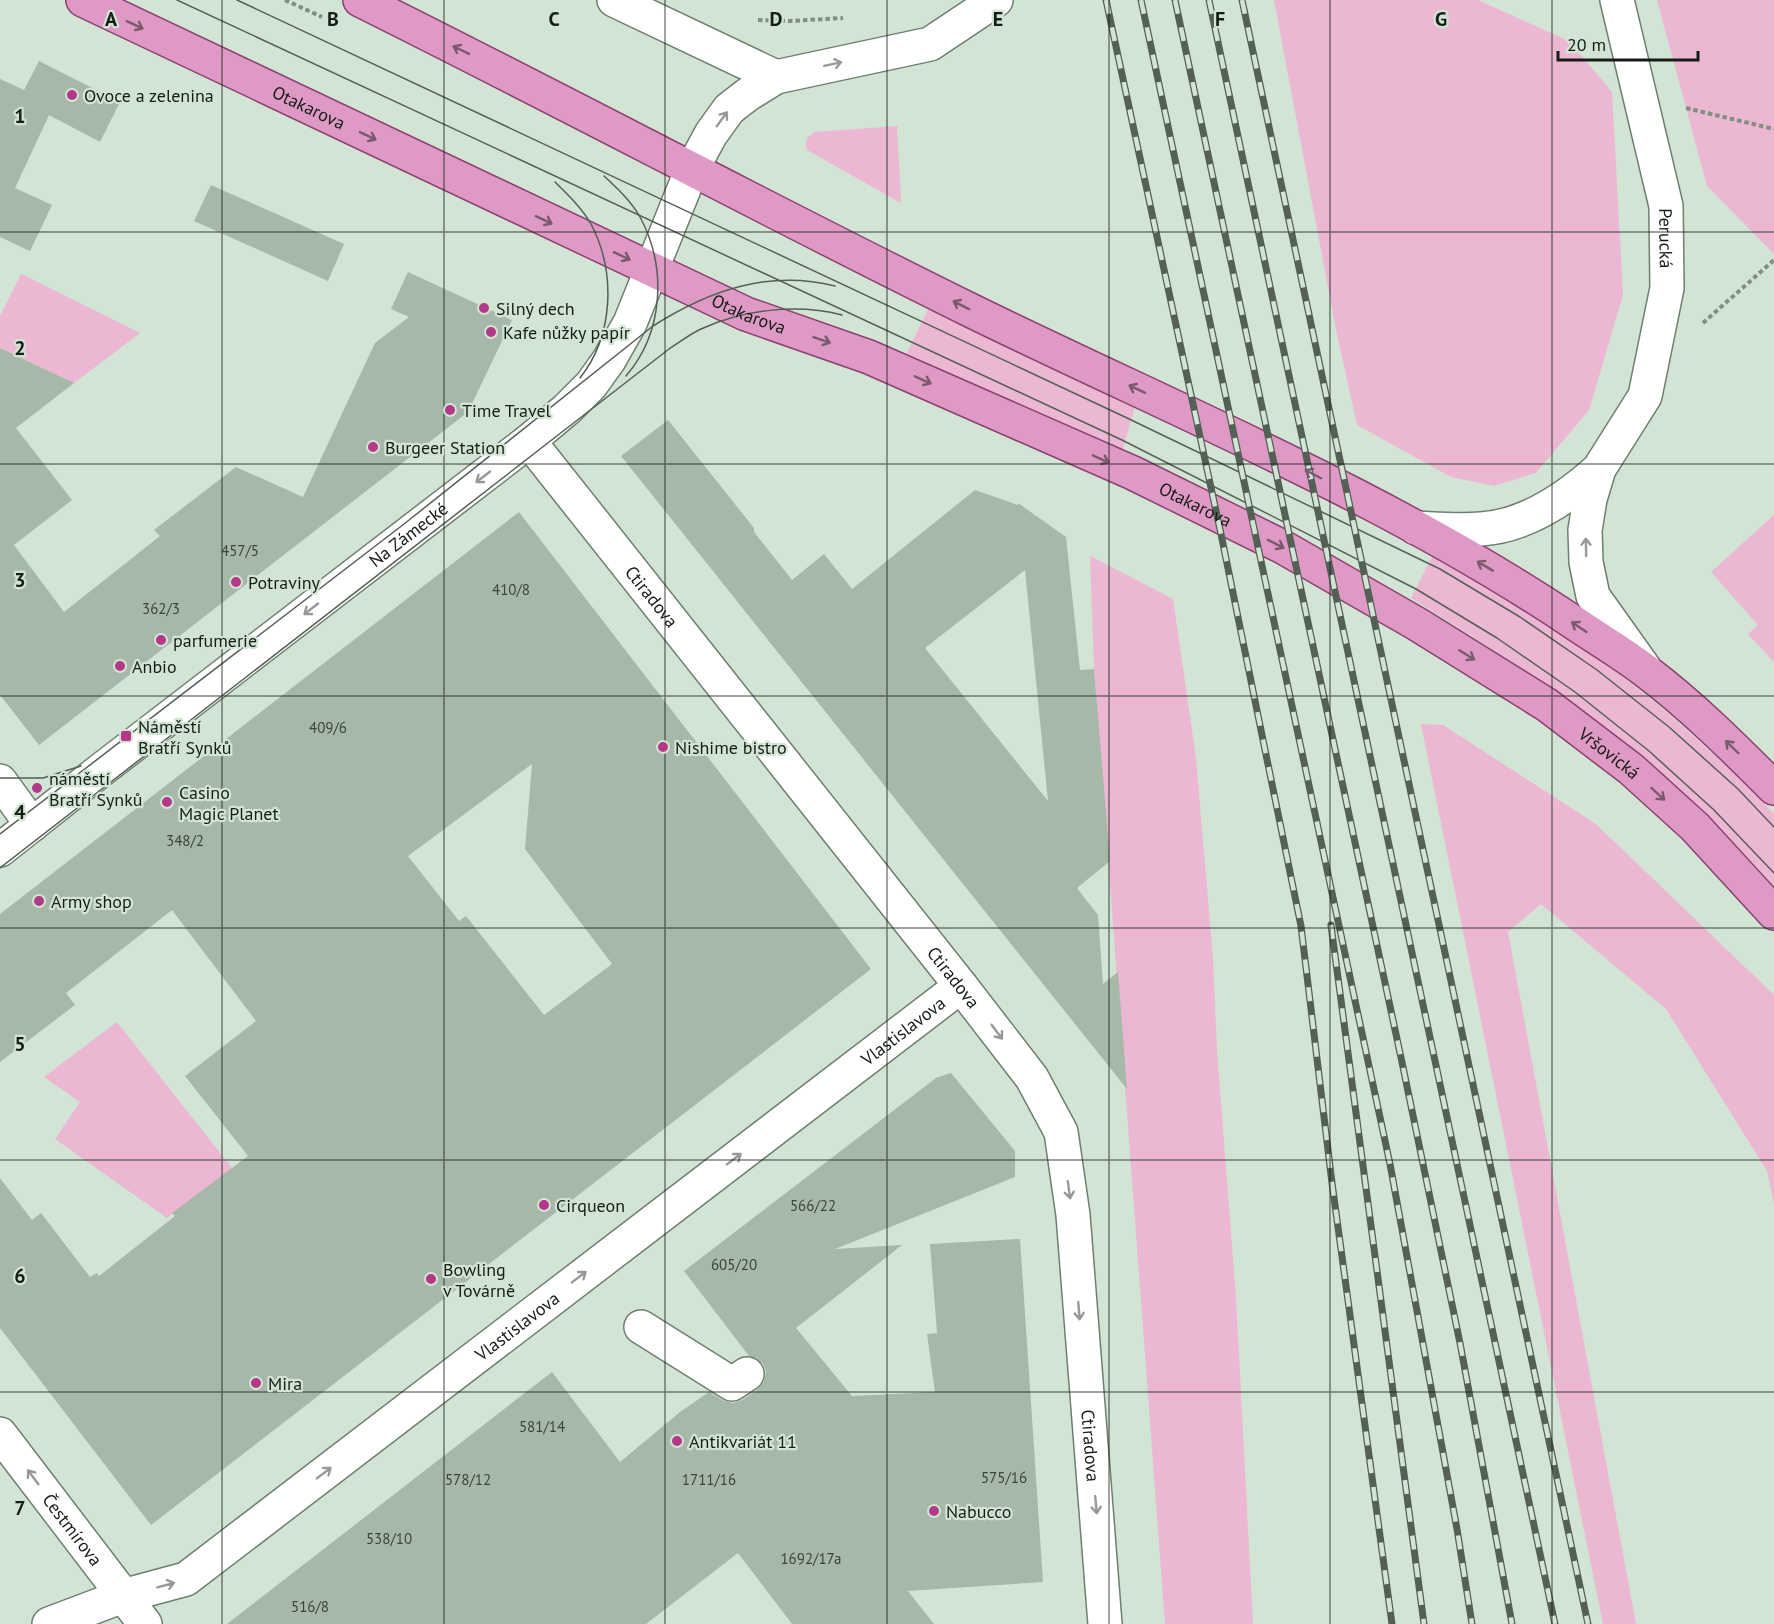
<svg xmlns="http://www.w3.org/2000/svg" width="1774" height="1624" font-family="'PT Sans',sans-serif">
<rect width="100%" height="100%" fill="#d2e5d4"/>
<g fill="#ebb7d3">
<path d="M1274,0H1478L1569,41L1612,92L1623,295L1589,410L1536,473L1494,486L1451,477L1357,425L1336,330Z"/>
<path d="M1657,0H1774V254L1707,186Z"/>
<path d="M897,126L901,203L807,150L806,145L807,138L815,132Z"/>
<path d="M21,274L140,333L74,383L0,348V316Z"/>
<path d="M928,309L1136,403L1122,452L906,355Z"/>
<path d="M1774,515V662L1748,634L1758,625L1711,572Z"/>
<path d="M1434,553C1462,569 1490,585 1517,602C1611,661 1698,734 1774,814V888C1675,768 1542,679 1411,598Z"/>
<path d="M1090,556L1173,599L1196,758L1213,958L1217,1051L1236,1298L1253,1624H1165L1094,669Z"/>
<path d="M1421,724L1443,725L1596,824L1774,995V1203L1767,1171L1666,1009L1541,904L1508,932L1636,1624H1603Z"/>
<path d="M117,1022L232,1168L167,1218L55,1139L80,1102L44,1077Z"/>
</g>
<g fill="#a6b8a7" fill-rule="evenodd">
<path d="M39,61L120,102L100,142L49,115L15,188L52,205L30,251L0,237V79L24,90Z"/>
<path d="M211,185L344,244L328,281L194,221Z"/>
<path d="M408,272L512,320L468,412L39,745L0,695V348L74,383L16,428L72,500L14,545L64,612L160,536L154,530L236,467L303,497L375,343L409,317L391,309Z"/>
<path d="M668,420L754,528V532L792,580L824,554L852,589L975,490L1018,505V503L1066,537L1080,670L1094,669L1110,861L1077,888L1098,915L1103,984L1118,972L1127,1089L621,456ZM1025,570L1048,801L925,648Z"/>
<path d="M519,512L871,969L151,1525L0,1328V1178L32,1220L41,1213L90,1277L97,1273L99,1276L175,1216L172,1213L248,1156L185,1076L256,1021L172,910L66,993L75,1005L0,1062V914ZM532,764L525,849L612,964L544,1015L466,916L459,921L408,856Z"/>
<path d="M951,1073L1015,1151V1177L835,1249L902,1245L796,1328L852,1396L935,1392L927,1334L937,1333L930,1244L1020,1239L1043,1582L908,1591L934,1624H792L738,1553L646,1624H227L552,1372L620,1462L680,1412L709,1392L722,1400L733,1403L742,1400L757,1390L764,1382L766,1372L763,1364L756,1358L749,1356L684,1271L936,1078Z"/>
</g>
<g fill="none" stroke-linecap="round" stroke-linejoin="round">
<g stroke="#6e7f70" stroke-width="36">
<g id="minor">
<path d="M614,0L776,77"/>
<path id="s1" d="M1617,0L1666,206L1667,288L1645,396L1599,469L1590,499L1585,530L1586,562L1593,596L1645,669"/>
<path id="s2" d="M529,441L961,986L1032,1078L1061,1132L1073,1215L1105,1624"/>
<path d="M1416,528C1438,529 1460,531 1481,529C1527,526 1567,498 1599,469"/>
<path d="M0,781L32,825"/>
<path id="s3" d="M0,850L101,770L529,441L567,409L591,385L609,360L630,323L692,169L711,134L729,109L747,95L776,77L930,44L996,0"/>
<path d="M641,1327L732,1384L747,1374"/>
<path id="s4" d="M0,1434L145,1624"/>
<path id="s5" d="M49,1624L123,1596L186,1579L961,986"/>
</g>
</g>
<g stroke="#8b416f" stroke-width="36">
<g id="major">
<path id="s6" d="M83,0L746,314L869,357L1133,473L1281,546L1417,624L1547,705L1631,769L1695,827L1774,913"/>
<path d="M360,0C565,102 767,210 972,311C1174,410 1385,496 1573,622C1598,639 1624,654 1647,672C1693,707 1734,748 1774,788"/>
</g>
</g>
<g stroke="#818f82" stroke-width="4" stroke-dasharray="4.5 3" stroke-linecap="butt">
<path d="M285,0L322,17"/>
<path d="M758,20L790,21L843,18"/>
<path d="M1686,108L1774,129"/>
<path d="M1703,323L1774,260"/>
</g>
<use href="#minor" stroke="#fff" stroke-width="33"/>
<use href="#major" stroke="#df99c5" stroke-width="33"/>
<g stroke="#545f56" stroke-width="1.5">
<path d="M177,0L1122,440L1416,589L1497,638L1575,692L1649,751L1714,810L1774,873"/>
<path d="M237,0L1125,417L1440,569L1520,617L1597,670L1669,727L1738,789L1774,827"/>
<path d="M604,176C617,188 631,201 640,217C667,267 664,332 626,376"/>
<path d="M555,182C568,195 582,208 591,224C616,272 614,335 580,378"/>
<path d="M0,778H43L81,766"/>
<path d="M0,834L404,524L653,326C708,291 769,269 835,286"/>
<path d="M0,868L669,349C680,342 690,334 701,329C743,310 796,303 842,315"/>
</g>
<g stroke="#545f56" stroke-width="7">
<g id="rail">
<path d="M1106,0L1221,534L1301,926L1332,1183L1392,1624"/>
<path d="M1141,0L1390,1164L1457,1529L1472,1624"/>
<path d="M1175,0L1403,1067L1460,1343L1512,1624"/>
<path d="M1209,0L1555,1624"/>
<path d="M1242,0L1588,1624"/>
<path d="M1331,925L1424,1624"/>
</g>
</g>
<use href="#rail" stroke="#d2e5d4" stroke-width="4.5" stroke-dasharray="14" stroke-linecap="butt"/>
</g>
<defs><path id="oneway-shaft" d="M-6 0H5M1.5-3L5.5 0L1.5 3" fill="none" stroke-width="1.6" stroke-linecap="round" stroke-linejoin="round" transform="scale(1.5)"/></defs>
<g stroke="#7a5b6e">
<use href="#oneway-shaft" transform="translate(135 25) rotate(25)"/>
<use href="#oneway-shaft" transform="translate(461 50) rotate(-154)"/>
<use href="#oneway-shaft" transform="translate(368 136) rotate(25)"/>
<use href="#oneway-shaft" transform="translate(544 220) rotate(25)"/>
<use href="#oneway-shaft" transform="translate(622 256) rotate(25)"/>
<use href="#oneway-shaft" transform="translate(961 305) rotate(-153)"/>
<use href="#oneway-shaft" transform="translate(822 340) rotate(19)"/>
<use href="#oneway-shaft" transform="translate(923 380) rotate(24)"/>
<use href="#oneway-shaft" transform="translate(1137 389) rotate(-155)"/>
<use href="#oneway-shaft" transform="translate(1101 459) rotate(24)"/>
<use href="#oneway-shaft" transform="translate(1313 474) rotate(-152)"/>
<use href="#oneway-shaft" transform="translate(1276 544) rotate(27)"/>
<use href="#oneway-shaft" transform="translate(1485 566) rotate(-149)"/>
<use href="#oneway-shaft" transform="translate(1579 627) rotate(-146)"/>
<use href="#oneway-shaft" transform="translate(1467 655) rotate(32)"/>
<use href="#oneway-shaft" transform="translate(1732 747) rotate(-136)"/>
<use href="#oneway-shaft" transform="translate(1658 794) rotate(42)"/>
</g>
<g stroke="#969997">
<use href="#oneway-shaft" transform="translate(833 64) rotate(-12)"/>
<use href="#oneway-shaft" transform="translate(722 119) rotate(-54)"/>
<use href="#oneway-shaft" transform="translate(483 477) rotate(142)"/>
<use href="#oneway-shaft" transform="translate(1586 547) rotate(-91)"/>
<use href="#oneway-shaft" transform="translate(311 609) rotate(142)"/>
<use href="#oneway-shaft" transform="translate(997 1032) rotate(53)"/>
<use href="#oneway-shaft" transform="translate(734 1159) rotate(-37)"/>
<use href="#oneway-shaft" transform="translate(1069 1190) rotate(82)"/>
<use href="#oneway-shaft" transform="translate(579 1277) rotate(-37)"/>
<use href="#oneway-shaft" transform="translate(1079 1311) rotate(85)"/>
<use href="#oneway-shaft" transform="translate(324 1473) rotate(-37)"/>
<use href="#oneway-shaft" transform="translate(33 1477) rotate(-127)"/>
<use href="#oneway-shaft" transform="translate(1096 1505) rotate(85)"/>
<use href="#oneway-shaft" transform="translate(166 1585) rotate(-15)"/>
</g>
<path fill="none" stroke="#161d17" stroke-width="1.5" stroke-opacity="0.55" d="M222,0V1624M444,0V1624M665,0V1624M887,0V1624M1109,0V1624M1330,0V1624M1552,0V1624M0,232H1774M0,464H1774M0,696H1774M0,928H1774M0,1160H1774M0,1392H1774"/>
<g fill="#b43889" stroke="#d2e5d4" stroke-width="2">
<circle cx="72" cy="95" r="6"/>
<circle cx="484" cy="308" r="6"/>
<circle cx="491" cy="332" r="6"/>
<circle cx="450" cy="410" r="6"/>
<circle cx="373" cy="447" r="6"/>
<circle cx="236" cy="582" r="6"/>
<circle cx="161" cy="640" r="6"/>
<circle cx="120" cy="666" r="6"/>
<rect x="120" y="730" width="12" height="12" rx="3"/>
<circle cx="663" cy="747" r="6"/>
<circle cx="37" cy="788" r="6"/>
<circle cx="167" cy="802" r="6"/>
<circle cx="39" cy="901" r="6"/>
<circle cx="544" cy="1205" r="6"/>
<circle cx="431" cy="1279" r="6"/>
<circle cx="256" cy="1383" r="6"/>
<circle cx="677" cy="1441" r="6"/>
<circle cx="934" cy="1511" r="6"/>
</g>
<g text-anchor="middle" dominant-baseline="central" stroke-width="4.5" stroke-linejoin="round" paint-order="stroke">
<g font-size="15" fill="#3a443b">
<text x="240" y="550">457/5</text>
<text x="511" y="589">410/8</text>
<text x="161" y="608">362/3</text>
<text x="328" y="727">409/6</text>
<text x="185" y="840">348/2</text>
<text x="813" y="1205">566/22</text>
<text x="734" y="1264">605/20</text>
<text x="542" y="1426">581/14</text>
<text x="1004" y="1477">575/16</text>
<text x="468" y="1479">578/12</text>
<text x="709" y="1479">1711/16</text>
<text x="389" y="1538">538/10</text>
<text x="811" y="1558">1692/17a</text>
<text x="310" y="1606">516/8</text>
</g>
<g font-size="18" fill="#161d17" stroke="#d2e5d4" text-anchor="start">
<text x="84" y="95">Ovoce a zelenina</text>
<text x="496" y="308">Silný dech</text>
<text x="503" y="332">Kafe nůžky papír</text>
<text x="462" y="410">Time Travel</text>
<text x="385" y="447">Burgeer Station</text>
<text x="248" y="582">Potraviny</text>
<text x="173" y="640">parfumerie</text>
<text x="132" y="666">Anbio</text>
<text x="138" y="726">Náměstí<tspan x="138" dy="21">Bratří Synků</tspan></text>
<text x="675" y="747">Nishime bistro</text>
<text x="49" y="778">náměstí<tspan x="49" dy="21">Bratří Synků</tspan></text>
<text x="179" y="792">Casino<tspan x="179" dy="21">Magic Planet</tspan></text>
<text x="51" y="901">Army shop</text>
<text x="556" y="1205">Cirqueon</text>
<text x="443" y="1269">Bowling<tspan x="443" dy="21">v Továrně</tspan></text>
<text x="268" y="1383">Mira</text>
<text x="689" y="1441">Antikvariát 11</text>
<text x="946" y="1511">Nabucco</text>
</g>
<g font-size="18" fill="#161d17" stroke="#d2e5d4">
<text stroke="none"><textPath href="#s6" startOffset="250">Otakarova</textPath></text>
<text stroke="none"><textPath href="#s1" startOffset="244">Perucká</textPath></text>
<text stroke="none"><textPath href="#s6" startOffset="736">Otakarova</textPath></text>
<text stroke="none"><textPath href="#s6" startOffset="1222">Otakarova</textPath></text>
<text stroke="none"><textPath href="#s3" startOffset="516">Na Zámecké</textPath></text>
<text stroke="none"><textPath href="#s2" startOffset="198">Ctiradova</textPath></text>
<text stroke="none"><textPath href="#s6" startOffset="1706">Vršovická</textPath></text>
<text stroke="none"><textPath href="#s2" startOffset="684">Ctiradova</textPath></text>
<text stroke="none"><textPath href="#s5" startOffset="1047">Vlastislavova</textPath></text>
<text stroke="none"><textPath href="#s5" startOffset="561">Vlastislavova</textPath></text>
<text stroke="none"><textPath href="#s2" startOffset="1188">Ctiradova</textPath></text>
<text stroke="none"><textPath href="#s4" startOffset="120">Čestmírova</textPath></text>
</g>
</g>
<g font-size="20" text-anchor="middle" font-weight="bold" fill="#161d17" stroke="#d2e5d4" stroke-width="4.5" stroke-linejoin="round" paint-order="stroke">
<text x="111" y="26">A</text>
<text x="333" y="26">B</text>
<text x="554" y="26">C</text>
<text x="776" y="26">D</text>
<text x="998" y="26">E</text>
<text x="1220" y="26">F</text>
<text x="1441" y="26">G</text>
<text x="20" y="123">1</text>
<text x="20" y="355">2</text>
<text x="20" y="587">3</text>
<text x="20" y="819">4</text>
<text x="20" y="1051">5</text>
<text x="20" y="1283">6</text>
<text x="20" y="1515">7</text>
</g>
<path d="M1558 51v9h140v-9" fill="none" stroke="#161d17" stroke-width="3"/>
<text x="1567" y="51" font-size="18" fill="#161d17" stroke="#d2e5d4" stroke-width="4.5" paint-order="stroke">20 m</text>
</svg>
